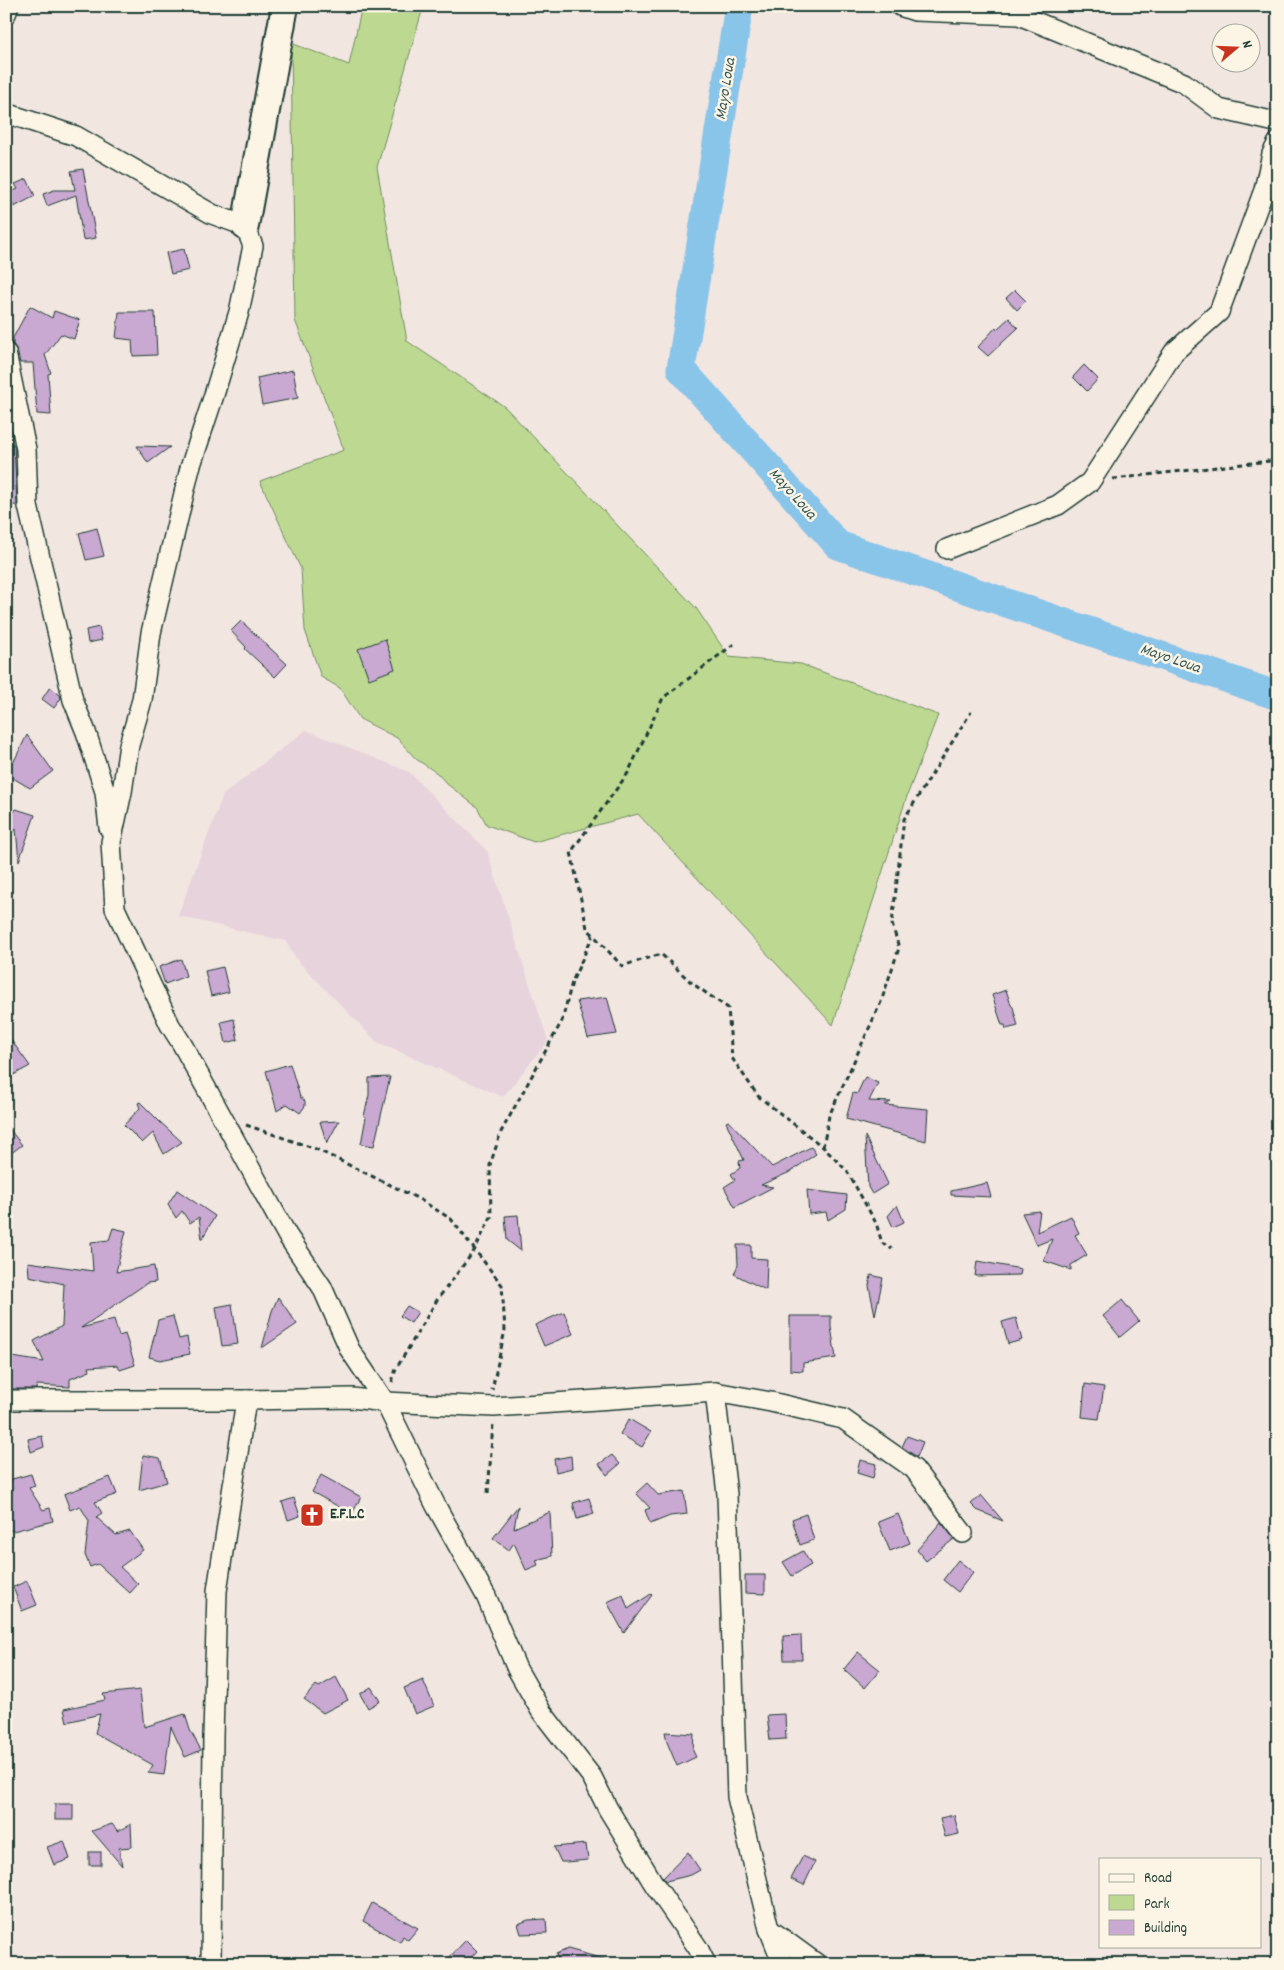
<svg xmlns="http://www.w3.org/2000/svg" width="1284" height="1970" font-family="Dekko,sans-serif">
<rect width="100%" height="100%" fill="#f2e6e1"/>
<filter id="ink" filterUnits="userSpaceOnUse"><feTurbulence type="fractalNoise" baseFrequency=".02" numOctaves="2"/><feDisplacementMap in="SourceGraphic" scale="10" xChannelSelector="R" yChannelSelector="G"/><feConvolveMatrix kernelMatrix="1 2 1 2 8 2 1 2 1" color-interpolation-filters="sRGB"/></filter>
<g filter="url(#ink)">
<path fill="#e6d3dc" d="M306,730L409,772L487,851L548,1041L503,1097L377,1042L298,961L285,941L178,916L223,795Z"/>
<path fill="#bdd991" stroke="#6e8b62" d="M362,6H413L422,11L377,167L407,341L505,407L696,608L729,657L801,664L938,715L908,793L833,1025L638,814L534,842L487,825L477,807L447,784L437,773L416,759L397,738L360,719L340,688L321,677L305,630L301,569L260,481L344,450L295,320L291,43L349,65Z"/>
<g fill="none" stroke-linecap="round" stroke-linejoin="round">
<path stroke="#89c4e9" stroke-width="29" d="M739,6L681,369L838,545L1278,696"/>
</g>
<g fill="#c9a8d2" stroke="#1f3d34">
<path d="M83,169L96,238L83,240L76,195L47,206L43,194L54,190H75L71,171Z"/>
<path d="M27,179L35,196L14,207L8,193L18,189L15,184Z"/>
<path d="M184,249L189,270L171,274L166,253Z"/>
<path d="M1015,290L1026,301L1017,310L1006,298Z"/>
<path d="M30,306L52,318L54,311L80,320L74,339L61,334L45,355L51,373L48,374L51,415L37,414L33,363H20L17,350L13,344V338Z"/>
<path d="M119,312H155L157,355L133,356L132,340L116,338Z"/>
<path d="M1009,318L1018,328L988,356L978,347L996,327L997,329Z"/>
<path d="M1084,365L1098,379L1087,391L1073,377Z"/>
<path d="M293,370L298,398L262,405L257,378Z"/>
<path d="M14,444L17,505L6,506V445Z"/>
<path d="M137,446L170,447L148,463Z"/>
<path d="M97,528L104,556L86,560L79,533Z"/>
<path d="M241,621L287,664L275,677L245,649L246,647L231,631Z"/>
<path d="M99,627L102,640L88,643L86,630Z"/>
<path d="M385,639L395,669L369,679L358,649Z"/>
<path d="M50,687L60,695L61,698L54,708L42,699Z"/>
<path d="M27,735L53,771L30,788L6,774V770L13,760L14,761Z"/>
<path d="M16,809L35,815L19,861L16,829L6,838V823Z"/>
<path d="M181,959L186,976L165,984L159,967Z"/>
<path d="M223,967L229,992L211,996L205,971Z"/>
<path d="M1006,990L1011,1005L1013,1007L1018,1026L1006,1029L1005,1025H1002L992,995Z"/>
<path d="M607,997L617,1034L588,1038L577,1001Z"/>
<path d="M234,1019L238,1040L226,1043L221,1022Z"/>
<path d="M6,1033L30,1066L6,1079Z"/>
<path d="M290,1064L300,1097L305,1101V1106L300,1113L287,1104L277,1111L266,1071Z"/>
<path d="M390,1077L374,1146L361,1144L366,1117L364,1116L369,1095V1078Z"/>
<path d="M865,1077L878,1083L869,1101L891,1102L885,1105L928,1109L926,1141L846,1119L853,1093L857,1094Z"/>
<path d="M140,1102L159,1121L182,1142L164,1154L153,1133L142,1143L124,1125L140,1108L138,1103Z"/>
<path d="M339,1121L327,1143L320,1122Z"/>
<path d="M729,1121L772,1167L811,1147L816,1154L790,1172L761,1185L773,1187L735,1207L724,1187L735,1180L731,1174L740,1168L739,1161L744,1160L726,1122Z"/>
<path d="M6,1125L22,1145L6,1157Z"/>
<path d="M865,1136L888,1184L872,1194L868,1187Z"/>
<path d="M987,1183L991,1197L951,1195V1191Z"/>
<path d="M177,1190L215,1216L202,1239L199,1217L190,1223L182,1211L176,1218L168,1204Z"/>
<path d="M807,1190L847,1195L846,1209L828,1220L826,1212L809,1214Z"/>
<path d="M897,1205L904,1222L893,1227L888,1216Z"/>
<path d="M1040,1211L1037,1232L1071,1216L1079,1233L1075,1235L1087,1255L1071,1265V1270L1044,1261L1052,1239L1037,1245L1022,1213Z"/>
<path d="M518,1215L521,1251L507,1240L505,1216Z"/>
<path d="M113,1228L126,1231L116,1272L154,1266L156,1282L147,1283L81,1328L114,1319L119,1336L125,1334L135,1365L120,1370L118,1365L89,1367L90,1371L70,1379V1387L37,1385L36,1389H6V1356L44,1362L34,1341L62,1326L64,1284L29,1276L28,1262L93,1271L91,1242L109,1240Z"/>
<path d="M737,1245H751V1258L767,1259L766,1290L734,1274L738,1265Z"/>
<path d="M977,1261L1021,1269L1020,1275L975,1276Z"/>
<path d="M871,1275L883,1278L875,1315L869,1286Z"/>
<path d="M278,1297L297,1324L262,1348L272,1311Z"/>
<path d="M1122,1300L1139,1321L1120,1337L1103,1316Z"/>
<path d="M232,1304L238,1344L222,1346L216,1307Z"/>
<path d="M407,1306L418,1312L411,1323L400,1316Z"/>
<path d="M564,1312L573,1334L544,1346L535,1325Z"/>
<path d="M173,1316L179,1339L187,1337L190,1354L160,1360L149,1357L158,1320Z"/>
<path d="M790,1316H831V1327L836,1358L803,1363V1371L790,1370Z"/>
<path d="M1016,1318L1022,1340L1008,1344L1002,1322Z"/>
<path d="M1085,1384L1104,1387L1099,1419L1082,1417Z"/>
<path d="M629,1419L651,1432L642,1447L620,1434Z"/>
<path d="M42,1436L44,1447L31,1452L28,1439Z"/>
<path d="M907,1436L923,1442L917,1457L902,1447Z"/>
<path d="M143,1455L160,1458L167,1482L139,1490Z"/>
<path d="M612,1455L620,1464L607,1475L599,1464Z"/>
<path d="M571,1456L572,1468L556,1472L554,1459Z"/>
<path d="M860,1460L876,1464L873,1478L857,1473Z"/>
<path d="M31,1474L35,1486L29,1488L43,1510L50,1508L53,1521L13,1531L6,1529L10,1505L6,1504V1498L12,1479Z"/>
<path d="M321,1475L361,1497L352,1514L312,1492Z"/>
<path d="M110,1477L117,1494L95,1502L102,1513L96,1517L116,1535L130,1531L143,1550L120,1567L138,1584L130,1593L98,1564L90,1567L85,1555L89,1521L80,1506L70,1510L64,1494Z"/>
<path d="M647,1483L658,1495L684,1491L687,1514L670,1516L650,1524L645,1510L650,1508L636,1493Z"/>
<path d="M981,1495L1003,1521L977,1510L971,1504Z"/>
<path d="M294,1498L300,1516L288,1520L282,1502Z"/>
<path d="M589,1498L594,1514L577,1519L573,1503Z"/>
<path d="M518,1506L514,1528L550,1512L552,1556L536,1560L538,1565L526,1570L514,1543L509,1550L493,1538Z"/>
<path d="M806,1514L814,1540L800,1545L792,1519Z"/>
<path d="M898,1514L910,1543L890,1551L878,1522Z"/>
<path d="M941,1522L954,1539L926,1561L917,1550Z"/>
<path d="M803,1551L811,1565L792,1576L783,1562Z"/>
<path d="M958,1560L973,1572L958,1592L943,1580Z"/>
<path d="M745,1575H765V1594L745,1593Z"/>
<path d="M27,1581L37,1605L22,1611L13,1587Z"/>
<path d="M651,1594L652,1595L624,1633L607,1602L623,1595L628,1609Z"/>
<path d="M801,1635L802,1660H784L783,1636Z"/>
<path d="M858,1652L880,1670L865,1688L844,1669Z"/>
<path d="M336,1677L348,1700L323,1713L304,1699L316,1685L319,1687Z"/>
<path d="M423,1680L434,1706L415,1714L404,1688Z"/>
<path d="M371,1687L380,1701L368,1708L360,1694Z"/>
<path d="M140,1690L144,1727L185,1714L190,1730L201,1750L185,1757L171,1727L164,1775L148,1773L153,1765L95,1733L100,1714L67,1722L64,1709L105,1700L103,1694Z"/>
<path d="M785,1714L786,1739L770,1740L767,1715Z"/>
<path d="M665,1732L694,1734L693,1751L696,1757L677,1766L667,1742Z"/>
<rect x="55" y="1804" width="18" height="16"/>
<path d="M954,1815L959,1834L945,1837L940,1818Z"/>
<path d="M112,1824L118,1831L131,1824L132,1847L119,1848L122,1866L92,1831Z"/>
<path d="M64,1841L70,1859L54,1865L47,1847Z"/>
<path d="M586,1844L588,1860L566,1862H561L554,1847Z"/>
<rect x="89" y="1852" width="12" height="13"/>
<path d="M688,1852L700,1870L691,1875L666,1881L663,1878Z"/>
<path d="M803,1856L815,1862L804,1885L791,1879Z"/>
<path d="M372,1903L418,1928L408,1940L403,1936L400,1942L363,1921Z"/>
<path d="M546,1919L547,1933L521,1934L518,1924L528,1920Z"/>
<path d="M466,1940L477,1951L465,1964H443Z"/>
<path d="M568,1949L607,1960L606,1964H560L556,1954Z"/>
</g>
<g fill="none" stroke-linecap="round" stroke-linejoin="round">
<g stroke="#1f3d34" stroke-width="22">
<g id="street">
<path d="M900,6L915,11L1019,15L1184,83L1219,109L1271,121H1278"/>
<path d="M6,14L9,6"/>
<path d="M6,113L76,136L212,214L245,226L253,246L239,312L214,395L190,468L151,633L142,700L129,745L122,792L111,842L115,908L170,1025L182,1044L287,1235L322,1287L350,1350L385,1402L436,1506L486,1596L517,1669L541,1711L592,1777L608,1809L654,1884L698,1948L706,1964"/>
<path d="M6,353L26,449L28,506L73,700L86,732L105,792L109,828"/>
<path d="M947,549L1058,505L1090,482L1174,352L1219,312L1264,190L1272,154L1278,142"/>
<path d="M715,1392L727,1494L737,1797L769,1929L783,1964"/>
<path d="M6,1400H246L352,1398L385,1402L494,1407L715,1392L771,1402L843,1419L914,1469L963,1533"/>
<path d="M769,1929L817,1964"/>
<path d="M211,1964L213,1736L217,1591L246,1400"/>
</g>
</g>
<g stroke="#1f3d34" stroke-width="30">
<path id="secondary" d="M245,226L285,6"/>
</g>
<g stroke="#1f3d34" stroke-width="3" stroke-dasharray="5 4" stroke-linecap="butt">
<path d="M1113,479L1278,460"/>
<path d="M734,644L663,698L628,773L571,852L587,928L622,966L661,954L693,984L728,1008L732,1058L758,1096L823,1147L847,1171L876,1223L882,1243L892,1249"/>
<path d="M246,1125L316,1149L419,1199L451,1219L502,1285L505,1330L492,1390"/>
<path d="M823,1147L829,1116L881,1002L899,948L892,924L904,819L971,712"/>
<path d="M392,1382L396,1369L437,1300L474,1251L491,1217L490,1165L501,1132L562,1021L572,982L593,935"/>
<path d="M488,1493L493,1424"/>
</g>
<use href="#street" stroke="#fcf5e5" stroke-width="19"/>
<use href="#secondary" stroke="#fcf5e5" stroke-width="26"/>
</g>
</g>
<defs>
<g id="church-square" transform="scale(1.25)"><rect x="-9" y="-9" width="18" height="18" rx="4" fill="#c8321e" stroke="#fcf5e5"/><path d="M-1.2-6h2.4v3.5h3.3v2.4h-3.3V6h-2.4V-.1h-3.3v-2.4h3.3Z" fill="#fff"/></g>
</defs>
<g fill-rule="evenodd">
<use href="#church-square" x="312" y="1515"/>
</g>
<g text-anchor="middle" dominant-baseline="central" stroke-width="5" stroke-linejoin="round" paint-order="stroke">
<g font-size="15" font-weight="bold" fill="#1f3d34" stroke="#fcf5e5" text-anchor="start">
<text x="330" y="1515">E.F.L.C</text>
</g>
<g font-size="16" font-style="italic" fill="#345858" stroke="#fcf5e5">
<text transform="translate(726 89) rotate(-81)">Mayo Loua</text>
<text transform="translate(792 494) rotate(48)">Mayo Loua</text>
<text transform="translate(1170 659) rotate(19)">Mayo Loua</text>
</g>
</g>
<rect width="1284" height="1970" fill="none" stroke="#fcf5e5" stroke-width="25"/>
<rect x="12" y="12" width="1259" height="1945" fill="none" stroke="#1f3d34" stroke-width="2" filter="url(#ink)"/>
<rect x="1099" y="1858" width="162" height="90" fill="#fcf5e5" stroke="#a4ab9e"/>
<rect x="1109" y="1874" width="25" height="8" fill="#fcf5e5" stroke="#a4ab9e"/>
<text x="1144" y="1882" font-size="15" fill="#1f3d34">Road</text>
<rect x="1109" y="1895" width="25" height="15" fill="#bdd991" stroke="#a4ab9e"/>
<text x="1144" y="1908" font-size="15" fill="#1f3d34">Park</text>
<rect x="1109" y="1920" width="25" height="15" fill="#c9a8d2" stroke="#a4ab9e"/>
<text x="1144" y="1932" font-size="15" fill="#1f3d34">Building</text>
<g transform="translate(1236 48) rotate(71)"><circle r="24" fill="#fcf5e5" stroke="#a4ab9e"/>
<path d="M0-4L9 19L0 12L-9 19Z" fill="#c8321e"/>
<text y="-8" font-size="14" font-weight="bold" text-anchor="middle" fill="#1f3d34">N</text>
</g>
</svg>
